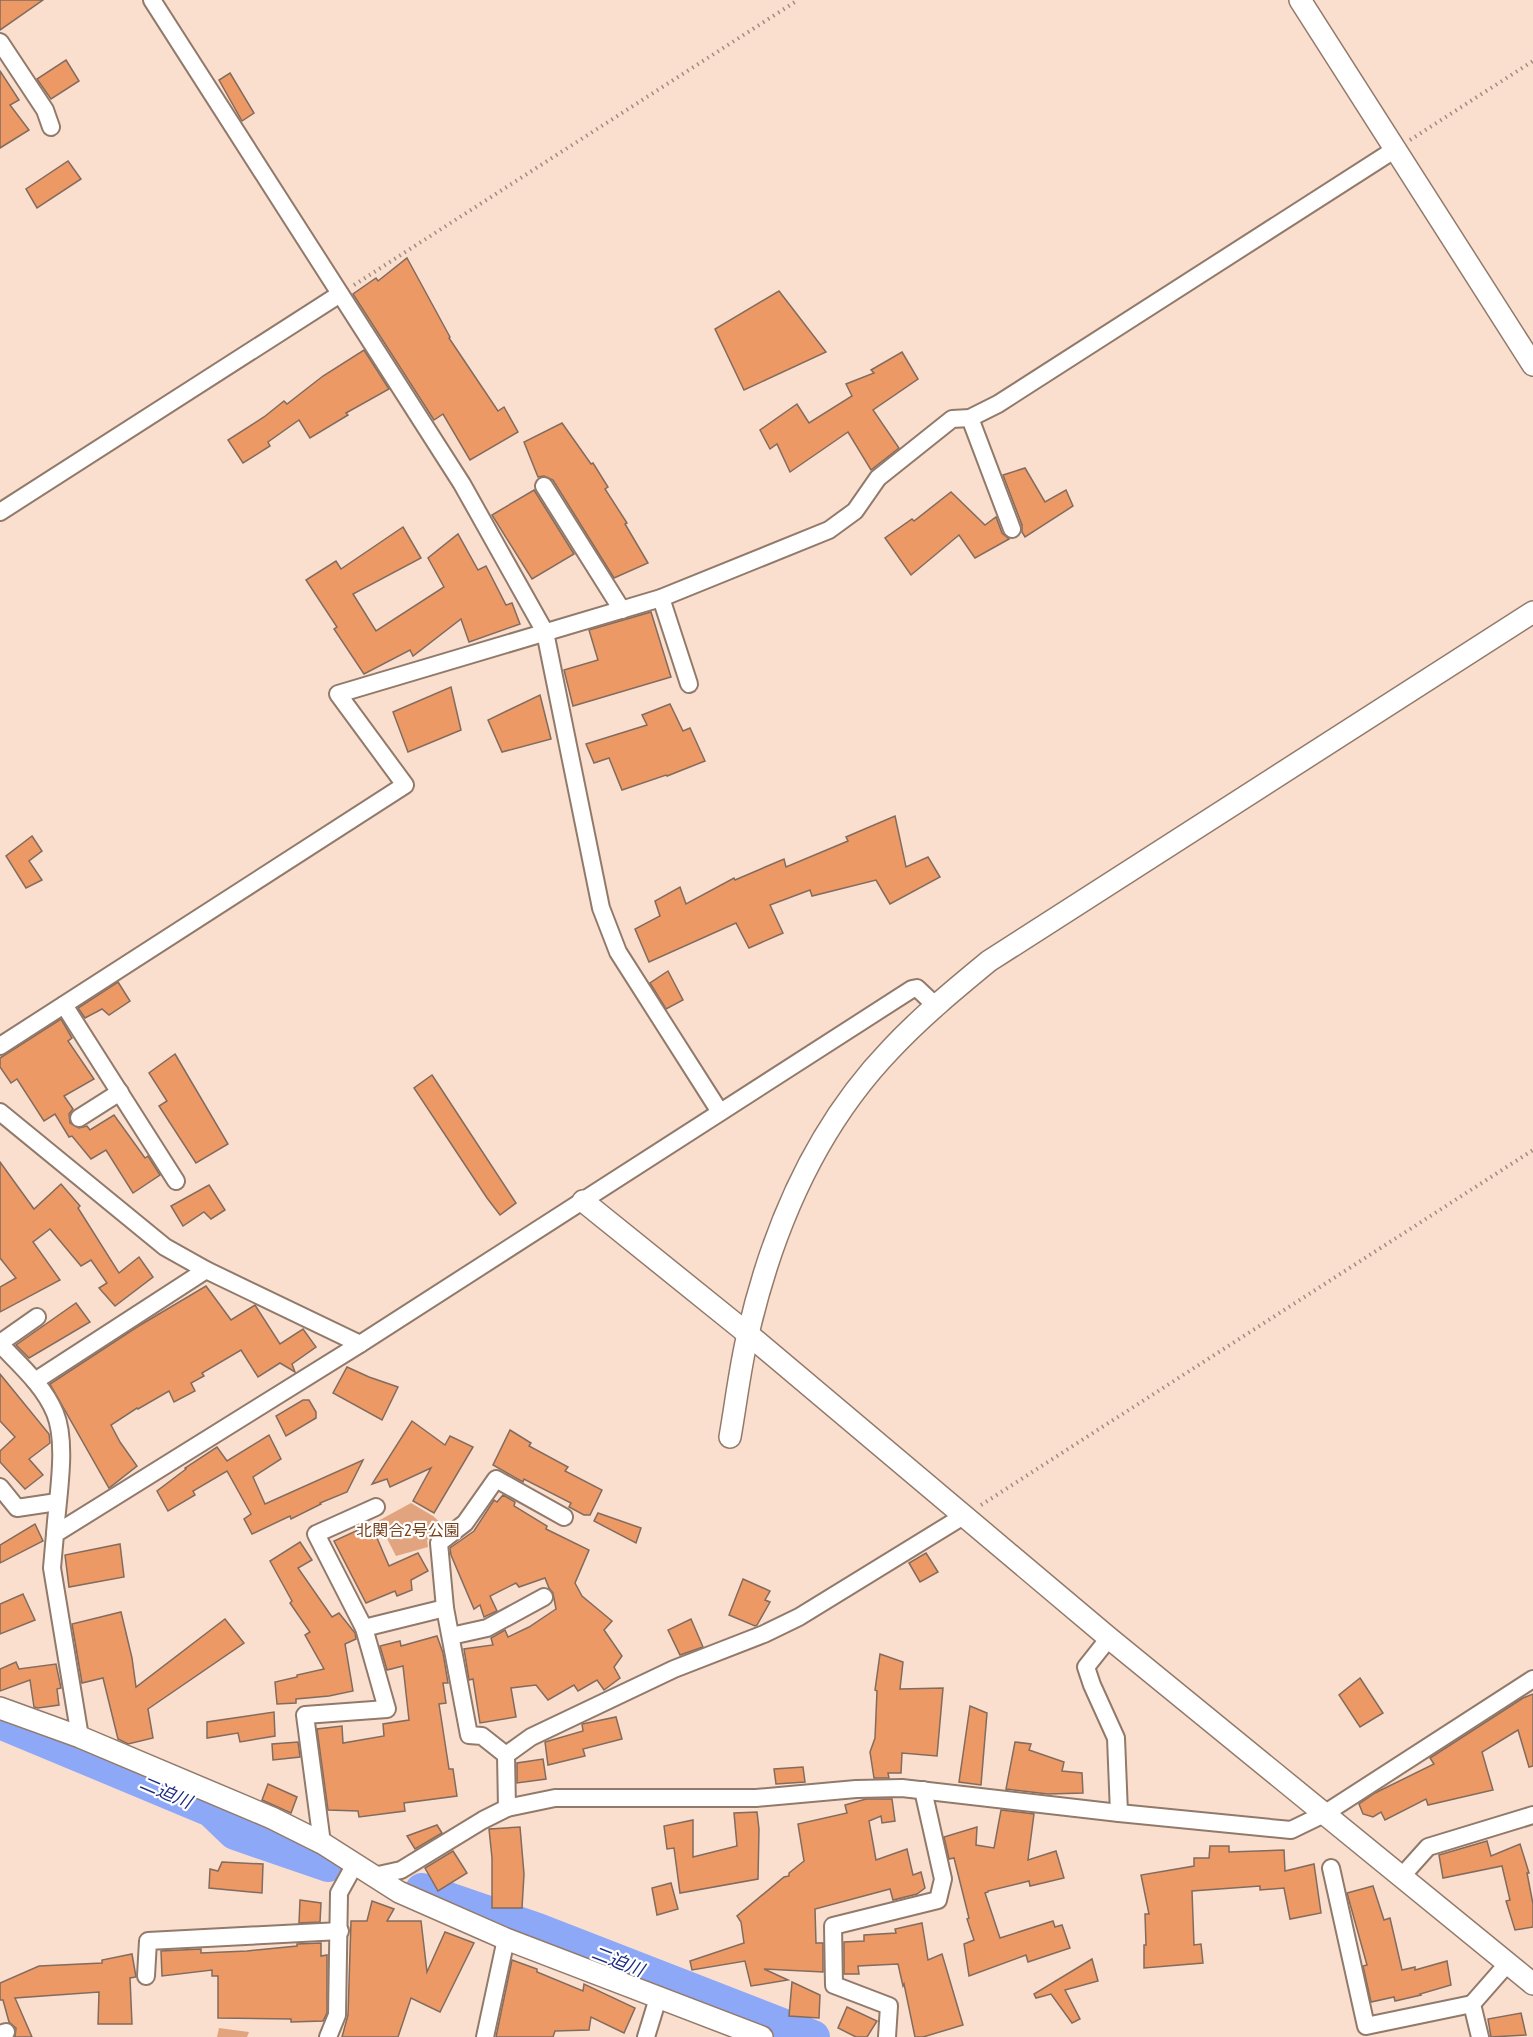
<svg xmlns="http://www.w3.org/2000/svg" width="1533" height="2037" font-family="'Asap Condensed','Noto Sans JP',sans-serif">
<rect width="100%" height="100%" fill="#fadfcf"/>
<g fill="#e1a47f">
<path d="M411,1503L433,1516L444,1526L427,1540L428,1547L396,1556L378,1521Z"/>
<path d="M219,2028L249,2032L247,2037H217Z"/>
</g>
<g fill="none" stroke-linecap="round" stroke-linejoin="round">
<g stroke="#8ea8f8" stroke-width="34">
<path d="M0,1722L211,1810L235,1833L328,1865"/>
<path d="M422,1890L538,1930L813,2037"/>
</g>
</g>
<g fill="#ec9965" stroke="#836b5d" stroke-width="1.5">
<path d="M0,0H43L0,30Z"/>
<path d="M66,60L79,81L51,99L37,79Z"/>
<path d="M0,71L19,100L10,105L29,130L0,148Z"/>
<path d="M230,73L254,113L242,121L219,80Z"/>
<path d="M68,161L81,179L37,208L26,189Z"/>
<path d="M407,258L450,337L449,338L498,411L504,407L518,432L470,460L443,414L434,420L353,294L376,278L378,281Z"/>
<path d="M779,291L826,352L744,390L715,329Z"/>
<path d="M364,350L389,389L346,413L348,415L310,438L299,420L268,442L270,446L243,463L228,440L264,417L284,401L287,404L323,376Z"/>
<path d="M902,352L918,379L873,410L899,448L871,470L848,432L790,472L777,444L770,449L760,430L797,404L809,423L852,396L846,384L874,373L871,370Z"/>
<path d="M562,423L591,464L593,463L608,487L605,489L627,523L625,524L648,563L614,578L553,480L544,476L538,477L524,442Z"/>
<path d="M1025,468L1045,502L1066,490L1073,506L1025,537L1022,532V525L1003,475Z"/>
<path d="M534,490L574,554L532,579L492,515Z"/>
<path d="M951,492L985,525L996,517L1002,533L1009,539L975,558L959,535L911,575L885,538L912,519L914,521Z"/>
<path d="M403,527L421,558L353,594L376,631L444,587L428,558L458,534L478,570L486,566L506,605L512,603L520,624L469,642L461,619L413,656L410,650L364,674L334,629L337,627L306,580L336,561L341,569Z"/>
<path d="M651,612L671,677L573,706L564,670L598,660L589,630Z"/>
<path d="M451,687L461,730L408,752L393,712Z"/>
<path d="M540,695L551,739L502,752L488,720Z"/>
<path d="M670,704L683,731L690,728L705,761L667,776L666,775L622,790L609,758L594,763L586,744L647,725L642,715Z"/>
<path d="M895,816L906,867L928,857L940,877L890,904L876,880L812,896L810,890L770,905L783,933L749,948L736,923L649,962L635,929L660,916L655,901L680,887L686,904L734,878L735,880L784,859L786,867L848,841L846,837Z"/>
<path d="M32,836L42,851L29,861L42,880L26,888L6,856Z"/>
<path d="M668,971L683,1000L666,1009L650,983Z"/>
<path d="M118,982L130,1001L109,1015L102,1009L85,1018L78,1008Z"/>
<path d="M61,1019L72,1038L68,1041L94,1079L64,1096L73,1109L69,1114L70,1123L79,1128L87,1126L90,1130L114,1115L145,1158L148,1156L160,1175L133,1193L106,1150L91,1159L72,1136L69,1137L55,1114L44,1121L17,1079L11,1083L0,1067V1058Z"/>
<path d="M175,1054L228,1144L196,1163L159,1106L167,1101L149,1073Z"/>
<path d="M432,1075L516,1203L500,1215L487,1198L414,1088Z"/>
<path d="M0,1162L34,1209L61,1184L80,1206L78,1208L119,1273L139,1257L153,1277L115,1306L99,1288L107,1283L91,1260L81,1266L50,1229L33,1242L60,1280L0,1312V1287L16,1278L0,1258Z"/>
<path d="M209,1185L225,1210L211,1219L204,1212L183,1226L171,1206Z"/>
<path d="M206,1286L231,1320L255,1305L280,1344L303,1329L316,1347L292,1364L295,1372L280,1363L258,1377L241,1350L202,1373L204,1376L191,1383L195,1391L174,1402L169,1391L138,1409L137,1408L111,1425L120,1442L137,1466L109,1488L50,1384L137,1327Z"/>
<path d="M76,1303L90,1322L29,1358L16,1345Z"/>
<path d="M347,1367L369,1377L398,1387L382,1420L333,1393Z"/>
<path d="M0,1374L49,1434L50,1443L29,1459L43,1475L25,1489L0,1462V1451L15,1437L0,1421Z"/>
<path d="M303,1400H309L316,1412V1418L286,1436L276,1416Z"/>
<path d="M412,1421L445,1445L450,1436L473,1447L434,1513L413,1501L431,1468L390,1487L387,1479L372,1484Z"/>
<path d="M510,1430L531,1443L529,1446L568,1467L565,1471L602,1490L590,1515H584L569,1507L571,1503L524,1479L523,1482L493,1465Z"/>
<path d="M269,1435L281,1459L253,1477L265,1504L363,1460L347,1492L320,1503L321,1504L291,1519L290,1516L252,1534L244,1519L251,1514L227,1471L193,1491L195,1495L168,1511L157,1491L186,1469L185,1468L217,1447L227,1461Z"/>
<path d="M503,1495L515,1502L514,1506L547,1526L546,1529L589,1550L575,1583L582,1596L612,1621L604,1630L622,1656L614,1667L620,1678L604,1690L597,1680L578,1691L574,1685L548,1700L536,1685L511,1688L516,1717L480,1723L473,1679L469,1680L464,1649L493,1645L491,1638L505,1630L508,1637L529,1627L556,1609L553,1593L549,1588L545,1578L519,1587L516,1583L490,1596L497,1611L484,1617L480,1605L474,1609L451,1555L450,1548L474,1531L494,1500L497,1502Z"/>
<path d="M598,1513L641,1528L636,1543L594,1521Z"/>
<path d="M35,1524L43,1541L0,1563V1545Z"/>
<path d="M371,1524L389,1566L418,1553L428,1571L411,1580L412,1590L397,1596L395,1591L366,1603L334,1541Z"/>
<path d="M300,1542L312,1560L298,1568L332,1617L339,1613L355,1633L356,1639L345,1644L353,1691L329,1696L296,1699V1703L277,1704L275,1682L297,1677V1675L324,1669L305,1635L310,1632L290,1603L292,1601L270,1561Z"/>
<path d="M120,1544L124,1577L69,1587L65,1555Z"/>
<path d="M926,1553L938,1572L920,1582L909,1563Z"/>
<path d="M743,1579L770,1591L765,1600L770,1602L757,1625L755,1626L729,1615Z"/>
<path d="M23,1594L35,1620L0,1634V1604Z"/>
<path d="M121,1612L132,1658L136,1687L225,1619L244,1643L148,1709L153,1738L128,1744L118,1739L103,1678L82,1683L72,1624Z"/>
<path d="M691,1619L703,1647L680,1655L668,1630Z"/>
<path d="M437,1636L443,1653L448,1683H443L446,1703L439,1704L449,1769H453L457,1796L404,1803L405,1811L359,1817L358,1811L328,1810L317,1729L342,1726L343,1743L384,1736L383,1724L409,1720L403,1666L387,1670L380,1646L400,1641L401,1646Z"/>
<path d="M880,1654L903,1662L900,1689L943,1688L937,1756L902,1753L901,1773H888L889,1778H874L870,1752L875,1738L877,1691L875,1690Z"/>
<path d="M16,1662L19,1669L56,1664L61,1688L57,1689L59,1705L38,1708L34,1707L30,1680L0,1691V1669Z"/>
<path d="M1360,1678L1383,1713L1360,1727L1339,1695Z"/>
<path d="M1533,1694V1766L1529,1767L1518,1730L1482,1752L1493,1790L1428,1805L1426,1799L1385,1820L1381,1812L1373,1817L1363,1814L1359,1804L1375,1793L1434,1764L1430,1758L1523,1698Z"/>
<path d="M970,1706L987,1713L981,1785L959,1782Z"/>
<path d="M274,1712L275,1736L240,1742L238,1733L207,1738V1722Z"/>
<path d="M616,1717L622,1739L583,1749L585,1756L548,1765L545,1742L583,1731L582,1724Z"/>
<path d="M298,1742L300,1757L273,1760L272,1744Z"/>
<path d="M1015,1742L1031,1744L1029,1750L1064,1762L1062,1771L1082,1773L1083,1793L1048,1794L1006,1789Z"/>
<path d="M543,1759L546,1779L517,1783V1763Z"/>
<path d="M803,1767L805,1782L776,1784L774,1769Z"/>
<path d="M268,1784L297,1797L291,1813L262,1800Z"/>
<path d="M866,1799H892L895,1821L882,1823L881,1816L869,1821L876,1860L907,1849L913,1875L921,1872L925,1888L917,1894L893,1900L890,1889L815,1909L816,1943H823V1972L764,1969L788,1980L751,1986L745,1961L692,1970L690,1961L744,1943L741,1922L737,1916L784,1877L789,1876V1873L804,1861L798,1824L847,1813L845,1805Z"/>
<path d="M1001,1810L1034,1814L1028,1860L1056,1851L1064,1878L1030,1886L1029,1881L988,1891V1892L985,1893L1000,1938L1053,1921L1055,1927L1062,1925L1070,1948L1028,1962L1026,1955L969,1976L964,1944L974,1940L967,1919L969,1918L954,1858L949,1859L944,1837L977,1827L976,1845L994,1848Z"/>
<path d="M757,1812L759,1829L758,1879L680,1893L674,1848L667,1849L664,1826L693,1820V1857L737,1846L734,1813Z"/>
<path d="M437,1825L442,1833L415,1849L407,1836Z"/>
<path d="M520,1827L524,1874L522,1908H492V1858L489,1829Z"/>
<path d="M1487,1841L1491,1856L1520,1844L1529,1873H1527L1533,1904V1927L1515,1930L1506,1901L1510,1900L1502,1866L1443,1878L1439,1855Z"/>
<path d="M1210,1846H1229V1852L1284,1850L1285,1871L1314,1864L1321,1913L1290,1919L1284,1888L1260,1890V1886L1192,1891L1194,1945L1201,1944L1203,1963L1144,1968V1945H1146L1145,1914H1149L1141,1875L1194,1866V1858H1209Z"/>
<path d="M453,1851L467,1873L438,1891L425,1868Z"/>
<path d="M222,1862L263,1864L262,1893L209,1888L210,1869L218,1871Z"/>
<path d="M671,1883L678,1909L657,1915L652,1888Z"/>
<path d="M1373,1886L1384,1920L1390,1918L1402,1970L1415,1967V1970L1447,1961L1451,1985L1420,1994L1421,1995L1395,2001L1394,1997L1371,2002L1363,1966L1367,1965L1347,1893Z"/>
<path d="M300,1900L321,1903L320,1922L299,1923Z"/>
<path d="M372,1901L394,1909L387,1921H421L427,1972L445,1932L474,1943L440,2012L411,1998L398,2037H342L348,2015L351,1921H367Z"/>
<path d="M922,1923L928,1960L942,1954L963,2025L923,2037H915L904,1984L903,1986L898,1964L858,1966L859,1974H844V1942L864,1941V1935L896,1933L895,1929Z"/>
<path d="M321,1943V1956L327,1955V2013L323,2021L291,2022V2019L218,2018V1976H212V1970L162,1976L161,1951L201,1949V1953L247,1951L297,1946V1944Z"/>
<path d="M132,1954L136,1977L130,1978L132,2024H98L99,1992L15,1998L32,2037H15L16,2028L9,2022L3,2000H0V1983L39,1966L102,1963V1960Z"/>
<path d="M1092,1959L1098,1981L1065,1990L1080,2019L1072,2023L1051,1994L1036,1998L1034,1994Z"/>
<path d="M512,1960L537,1969V1972L583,1991L584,1984L635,2008L624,2033L591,2017L589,2030L555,2031L553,2037H496Z"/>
<path d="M792,1982L820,1995L819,2018L789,2016Z"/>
<path d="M847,2007L877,2021L867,2037H856L838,2028Z"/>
<path d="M1521,2013L1526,2035L1491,2037L1488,2019Z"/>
</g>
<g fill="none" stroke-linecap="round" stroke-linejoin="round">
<g stroke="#927a6b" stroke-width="20">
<g id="minor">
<path d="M152,0L462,484L545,632L601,908L618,952L720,1112"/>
<path d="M0,42L45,110L51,127"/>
<path d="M970,418L1012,529"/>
<path d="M544,486L622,610"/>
<path d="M0,512L340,294"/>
<path d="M661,598L689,684"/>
<path d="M64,1005L176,1181"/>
<path d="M0,1046L405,785L338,694L661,598L829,530L855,511L878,478L952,419L970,418L998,404L1394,150"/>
<path d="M0,1112L165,1247L206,1270L360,1344"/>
<path d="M79,1118L120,1092"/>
<path d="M0,1343L37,1317"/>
<path d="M0,1344C20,1365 44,1386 55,1413C68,1444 57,1500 55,1534"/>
<path d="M35,1381L206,1270"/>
<path d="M0,1487L17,1508L57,1502"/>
<path d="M364,1628L445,1608"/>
<path d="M451,1636L487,1628L544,1597"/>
<path d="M1109,1638L1086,1667L1092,1685L1116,1738L1119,1813"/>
<path d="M80,1737L52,1568L55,1534L360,1344L912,989L917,988L935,1005"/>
<path d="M506,1755L482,1736L469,1735L445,1608L439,1543L465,1523L496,1479L564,1517"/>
<path d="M507,1808L506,1755L531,1737L674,1669L764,1634L799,1617L965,1515"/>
<path d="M322,1843L305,1715L387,1709L364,1628L316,1534L376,1507"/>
<path d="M1331,1868L1366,2026L1472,2004"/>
<path d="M374,1876L401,1870L483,1820L507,1808L555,1798H756L856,1789L902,1788L1119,1813L1291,1830L1324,1814L1533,1679"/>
<path d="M1402,1876L1428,1847L1533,1815"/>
<path d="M146,1976L148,1941L340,1931"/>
<path d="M0,2034L6,2032"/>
<path d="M328,2037L337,2015L339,1893L355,1864"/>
<path d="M485,2037L506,1939"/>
<path d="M646,2037L658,1998"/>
<path d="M887,2037L889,2006L834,1985L833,1926L938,1900L943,1879L923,1790"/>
<path d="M1480,2037L1472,2004L1508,1963"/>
</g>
</g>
<g stroke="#927a6b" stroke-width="24">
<g id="tertiary">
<path d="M1300,0L1533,365"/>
<path d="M583,1201L748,1334L1109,1638L1533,1984"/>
<path d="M730,1437C736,1403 740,1367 748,1334C772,1230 816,1127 891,1049C921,1017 955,989 989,961L1533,612"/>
<path d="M0,1708L80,1737L272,1818L322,1843L399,1892L506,1939L762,2037"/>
</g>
</g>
<g stroke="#a18d81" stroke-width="4" stroke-dasharray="1.5 4.5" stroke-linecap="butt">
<path d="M1410,140L1533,61"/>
<path d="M354,285L798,0"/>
<path d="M981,1505L1533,1150"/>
</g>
<use href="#minor" stroke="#fff" stroke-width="16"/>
<use href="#tertiary" stroke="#fff" stroke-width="21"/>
</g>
<g text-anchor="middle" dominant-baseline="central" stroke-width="4.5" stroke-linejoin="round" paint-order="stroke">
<g font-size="16" fill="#78421d" stroke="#fff">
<text x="408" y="1530">北関合2号公園</text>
</g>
<g font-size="18" font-style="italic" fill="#1d2b85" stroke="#fff">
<text transform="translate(166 1792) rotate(23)">二迫川</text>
<text transform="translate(618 1961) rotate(21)">二迫川</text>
</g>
</g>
</svg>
